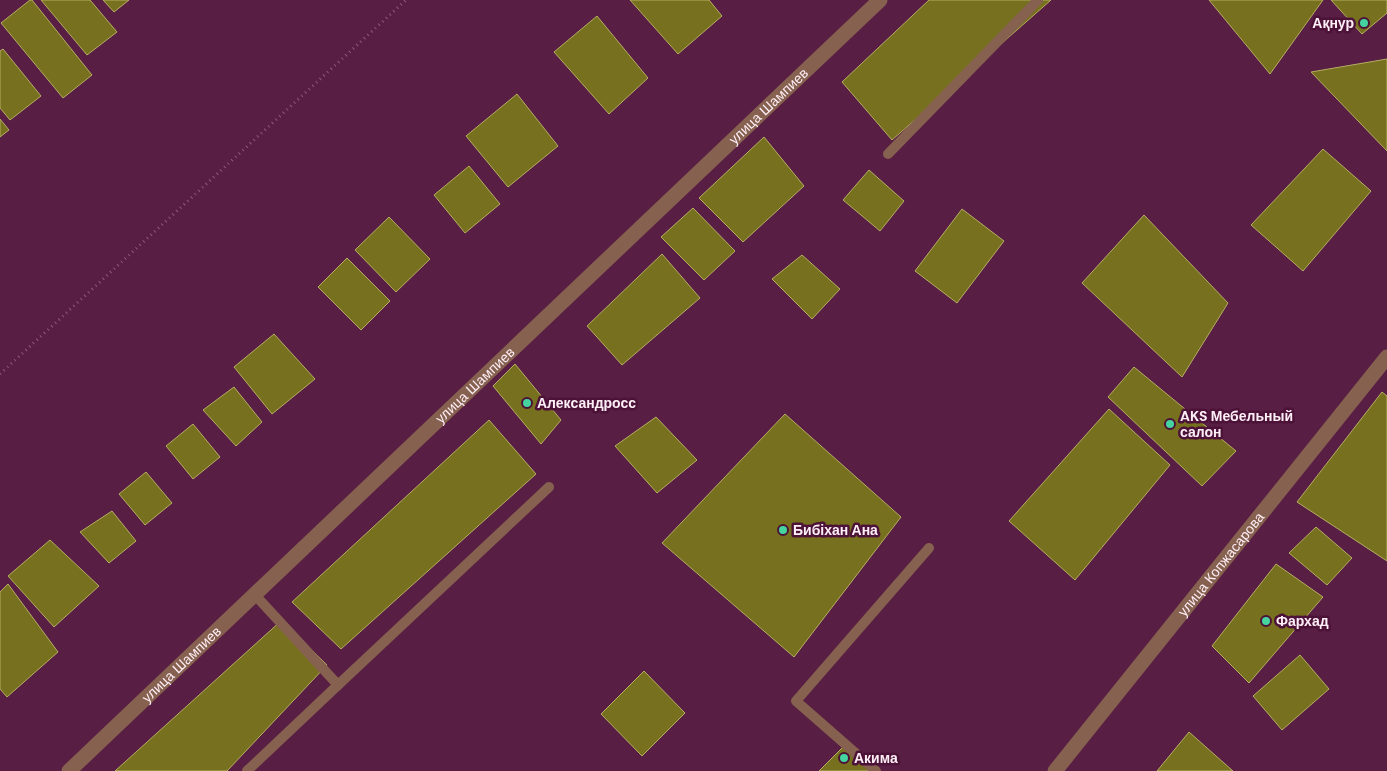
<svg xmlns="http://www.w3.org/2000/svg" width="1387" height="771" font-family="'DM Sans',sans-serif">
<rect width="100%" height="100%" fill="#581e43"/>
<g fill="#77701f" stroke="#b5ae63">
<path d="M30,0H32L92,75L63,98L1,23Z"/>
<path d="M41,0H90L117,32L87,55Z"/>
<path d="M103,0H129L114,12Z"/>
<path d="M630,0H709L722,16L678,54Z"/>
<path d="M929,0H1051L892,140L842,82Z"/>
<path d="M1209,0H1323L1270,74Z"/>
<path d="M1331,0H1387V13L1362,34Z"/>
<path d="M597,16L648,78L609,114L554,52Z"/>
<path d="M3,49L41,96L10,120L0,108V51Z"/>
<path d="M1387,59V151L1311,72Z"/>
<path d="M517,94L558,146L508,187L466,136Z"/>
<path d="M0,119L9,130L0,137Z"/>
<path d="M764,137L804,186L743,242L699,198Z"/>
<path d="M1323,149L1371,191L1303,271L1251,225Z"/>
<path d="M469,166L500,204L465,233L434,195Z"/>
<path d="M869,170L904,201L880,231L843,200Z"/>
<path d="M693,208L735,251L704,280L661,237Z"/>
<path d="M962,209L1004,241L957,303L915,271Z"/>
<path d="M1144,215L1228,303L1182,377L1082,283Z"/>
<path d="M389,217L430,259L396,292L355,250Z"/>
<path d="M662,254L700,298L622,365L587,326Z"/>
<path d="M802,255L840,289L812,319L772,279Z"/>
<path d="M347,258L390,301L361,330L318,287Z"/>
<path d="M274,334L315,379L272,414L234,367Z"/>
<path d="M515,364L561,420L541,444L493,386Z"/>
<path d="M1134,367L1236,451L1202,486L1108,397Z"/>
<path d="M234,387L262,422L236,446L203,410Z"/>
<path d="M1382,392L1387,396V561L1297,502Z"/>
<path d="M1109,409L1170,465L1075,580L1009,521Z"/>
<path d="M785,414L901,517L794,657L662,543Z"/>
<path d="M656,417L697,460L657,493L615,446Z"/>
<path d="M489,420L536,474L341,649L292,602Z"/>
<path d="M193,424L220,457L193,479L166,446Z"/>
<path d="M146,472L172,503L145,525L119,494Z"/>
<path d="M112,511L136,541L109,563L80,532Z"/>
<path d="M1316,527L1352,558L1327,585L1289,553Z"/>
<path d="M50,540L99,586L54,627L8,576Z"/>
<path d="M1276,564L1323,597L1249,683L1212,646Z"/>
<path d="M8,584L58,652L7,697L0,689V592Z"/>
<path d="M282,620L327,665L227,771H115Z"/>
<path d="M1300,655L1329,689L1282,730L1253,696Z"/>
<path d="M644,671L685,713L642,756L601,714Z"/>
<path d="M1189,732L1233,771H1157Z"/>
<path d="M844,746L870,771H819Z"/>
</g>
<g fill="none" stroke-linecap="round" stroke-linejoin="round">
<path stroke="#8a5d79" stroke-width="3" stroke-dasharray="1 4" stroke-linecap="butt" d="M0,374L406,0"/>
<g stroke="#876150" stroke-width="10">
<path d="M888,154L1038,0"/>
<path d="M338,685L549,487"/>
<path d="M247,771L338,685L255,595"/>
<path d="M876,771L796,701L929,548"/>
</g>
<g stroke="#876150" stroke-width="15">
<path id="s1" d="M69,771L880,0"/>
<path id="s2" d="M1055,771L1387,357"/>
</g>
</g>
<g fill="#45d49f" stroke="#4c1238" stroke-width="2">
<circle cx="1364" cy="23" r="5"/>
<circle cx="527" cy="403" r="5"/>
<circle cx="1170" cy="424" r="5"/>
<circle cx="783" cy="530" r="5"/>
<circle cx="1266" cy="621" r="5"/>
<circle cx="844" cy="758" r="5"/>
</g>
<g text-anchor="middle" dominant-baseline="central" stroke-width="5" stroke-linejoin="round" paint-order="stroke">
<g font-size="14" font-weight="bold" fill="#feeff7" stroke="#4c1238" text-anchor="start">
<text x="1354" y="23" text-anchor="end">Ақнур</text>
<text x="537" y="403">Александросс</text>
<text x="1180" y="416">AKS Мебельный<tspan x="1180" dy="16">салон</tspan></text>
<text x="793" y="530">Бибіхан Ана</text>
<text x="1276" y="621">Фархад</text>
<text x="854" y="758">Акима</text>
</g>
<g font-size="14" fill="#feeff7" stroke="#4c1238">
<text stroke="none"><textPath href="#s1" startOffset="965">улица Шампиев</textPath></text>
<text stroke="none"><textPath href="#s1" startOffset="560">улица Шампиев</textPath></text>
<text stroke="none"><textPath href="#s2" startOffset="265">улица Копжасарова</textPath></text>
<text stroke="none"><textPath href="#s1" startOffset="155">улица Шампиев</textPath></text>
</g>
</g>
</svg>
